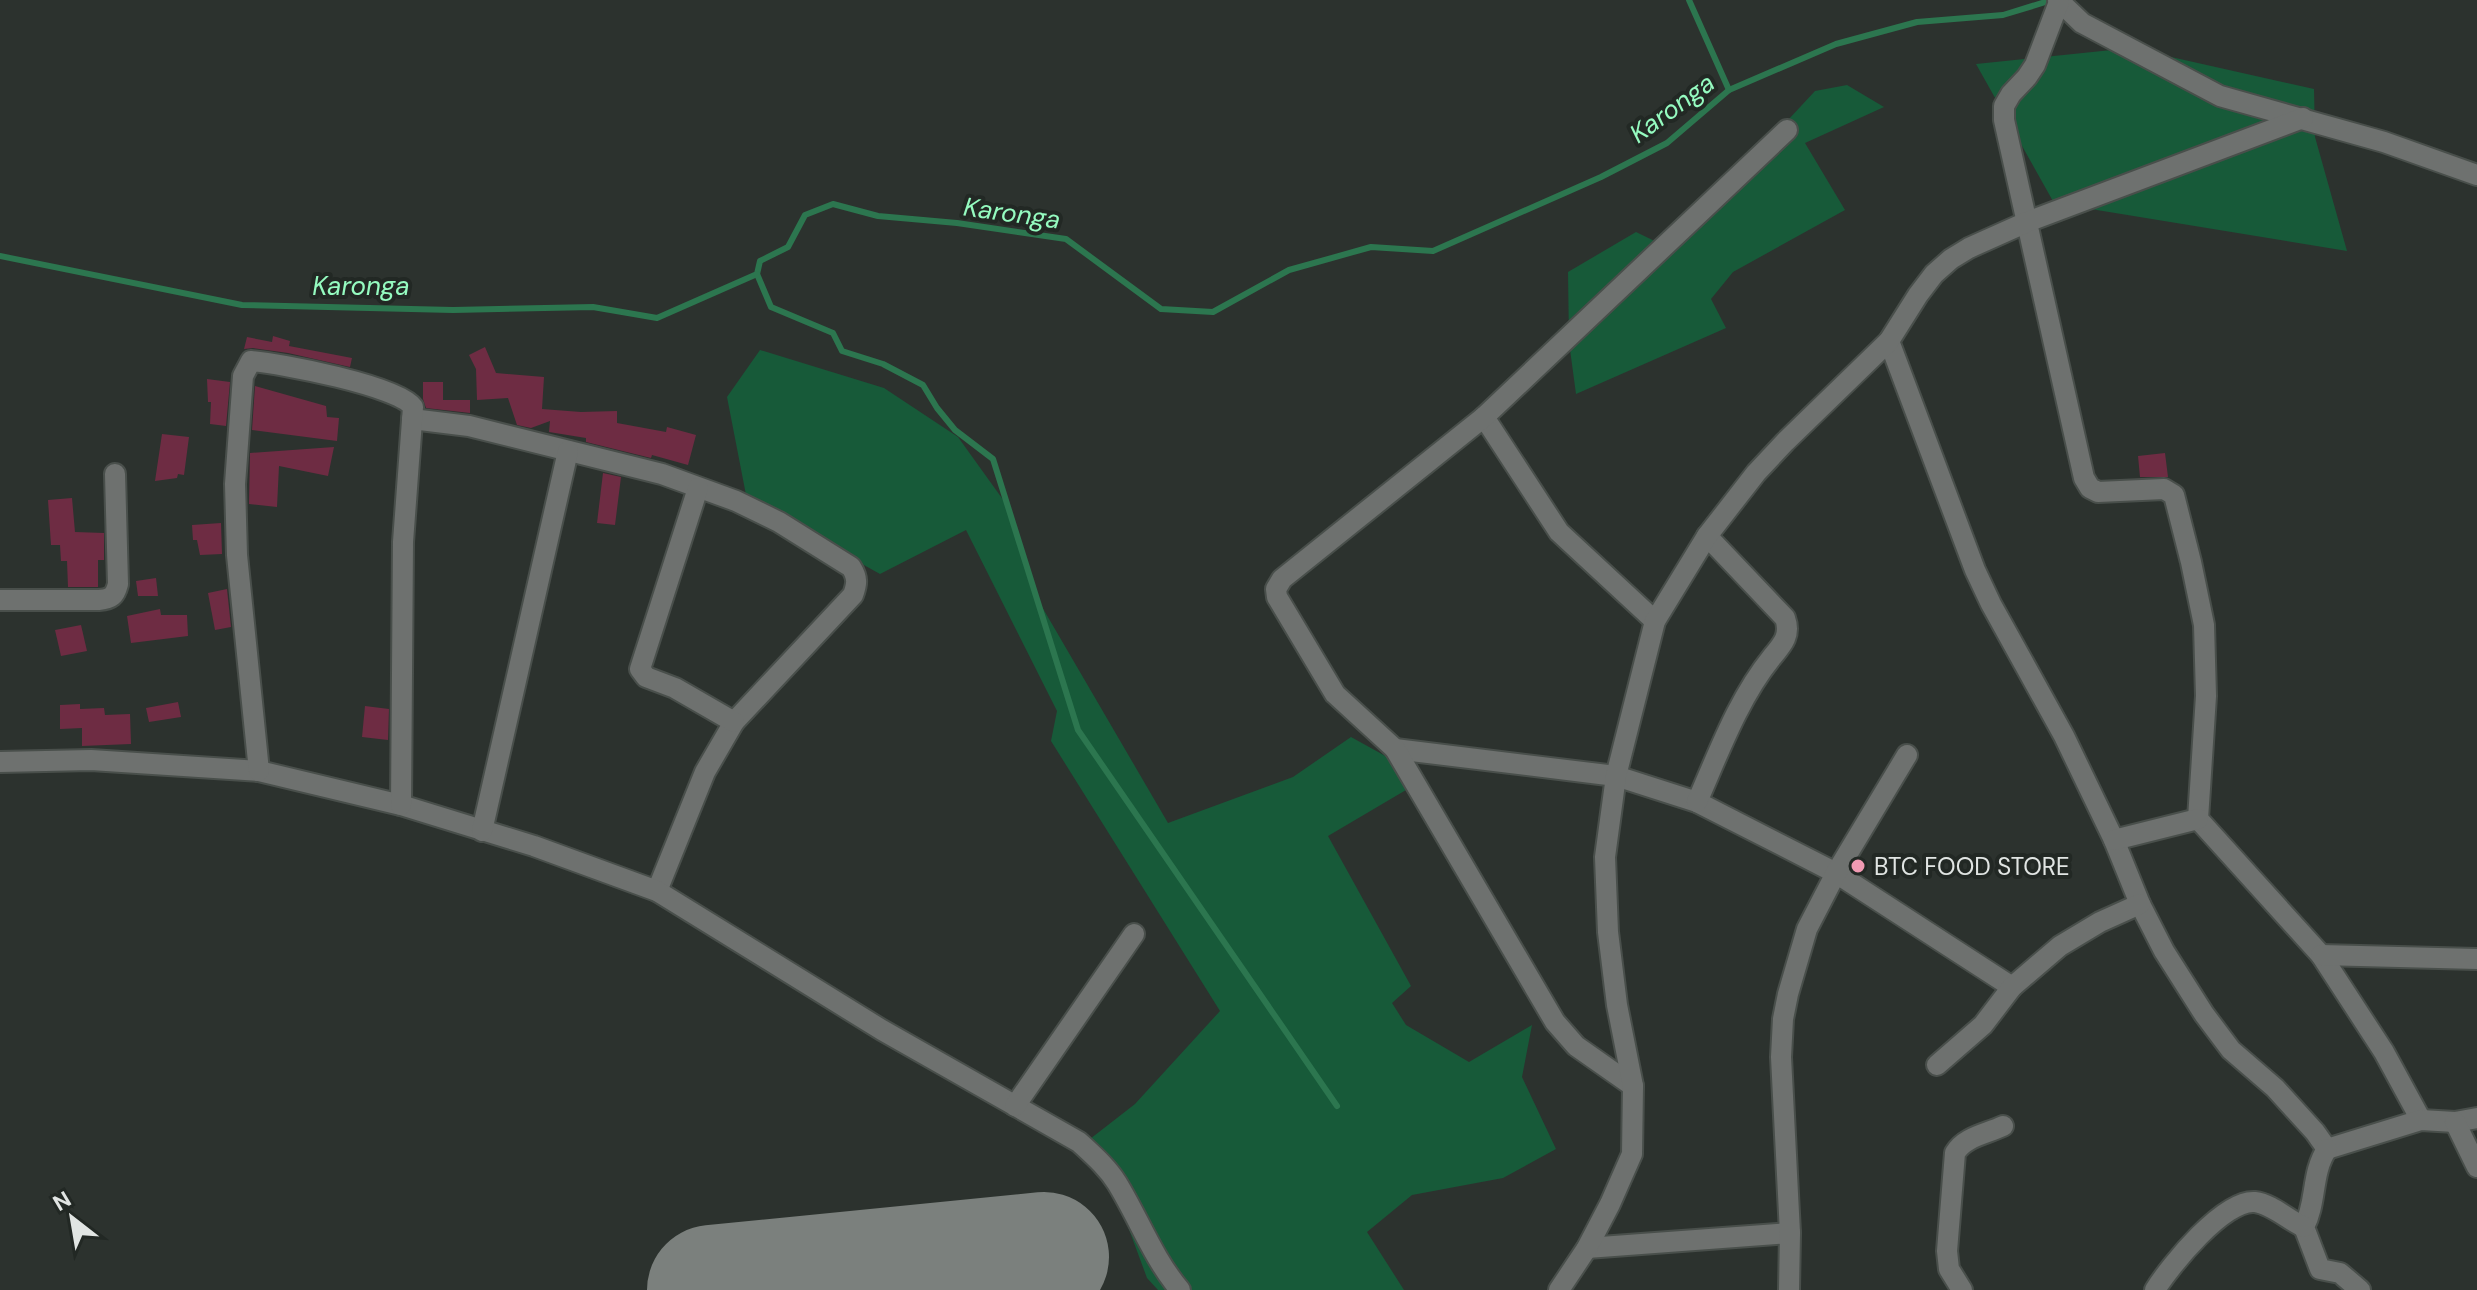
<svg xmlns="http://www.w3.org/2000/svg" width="2477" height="1290" font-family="'DM Sans',sans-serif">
<rect width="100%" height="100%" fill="#2c322e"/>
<g fill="#175a39">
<path d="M2131,48L2314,89L2315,137L2347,251L2054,203L1976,64Z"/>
<path d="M1847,85L1884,107L1805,143L1845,210L1733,272L1711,299L1726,328L1576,394L1569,342L1568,272L1636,232L1669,248L1815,91Z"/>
<path d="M760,350L884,388L958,437L1009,508L1031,588L1168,823L1293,777L1351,737L1389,758L1406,790L1328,836L1411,986L1392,1003L1406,1025L1469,1062L1532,1025L1522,1077L1556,1149L1503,1178L1412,1195L1367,1232L1404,1290H1158L1147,1278L1120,1205L1090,1139L1135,1104L1220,1011L1051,741L1057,711L966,530L880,574L747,500L727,397Z"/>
</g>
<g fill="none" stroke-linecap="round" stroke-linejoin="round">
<g stroke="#2c764f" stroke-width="6">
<path d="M1689,0L1729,90"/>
<path d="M0,256L242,305L453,310L593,307L657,318L757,274L760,261L788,247L805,215L833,204L878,216L957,223L1066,239L1161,309L1213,312L1289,270L1371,247L1433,251L1601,177L1667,143L1729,90L1836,44L1917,22L2003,15L2052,0"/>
<path d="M757,274L771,307L833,333L842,351L883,364L923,385L937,408L955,430L993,459L1078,730L1337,1106"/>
</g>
<path stroke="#7b807d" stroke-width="130" d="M712,1290L1044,1257"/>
</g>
<g fill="#6e2c43">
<path d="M273,336L290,341L289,346L352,358L350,367L288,353L253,348L244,349L247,337L272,342Z"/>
<path d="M485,347L496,373L544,377L542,409L581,412L617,411V423L666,432L667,427L696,435L688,465L652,455L651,458L586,442V438L549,432L550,421L531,428L517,425L508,398L477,400L476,369L469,355Z"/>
<path d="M207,379L230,382L226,426L210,424L211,402H208Z"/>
<path d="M423,382H443V400H470V413L426,408L423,399Z"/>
<path d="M255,386L326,406L327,417L339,418L337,441L252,430Z"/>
<path d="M162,434L189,437L184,475L178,474L177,478L155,481Z"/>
<path d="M334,447L328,476L279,466L277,507L249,504L250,453Z"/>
<path d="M2165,453L2168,477H2140L2138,456Z"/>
<path d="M603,473L621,477L615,525L597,523Z"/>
<path d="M72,498L75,532L104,533V560H98V587H68L67,561H61L60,545H51L48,500Z"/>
<path d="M221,523L222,554L200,555L197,540H193L192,525Z"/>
<path d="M156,578L158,596H138L136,581Z"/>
<path d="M227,589L231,627L215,630L208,593Z"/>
<path d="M160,609L161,615H187L188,636L131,643L127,616Z"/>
<path d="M81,625L87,651L61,656L55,630Z"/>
<path d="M178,702L181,717L149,722L146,708Z"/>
<path d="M80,704V709L104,708L105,715L130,714L131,744L82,746V728L60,729V705Z"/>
<path d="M365,706L389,709L388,740L362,737Z"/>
</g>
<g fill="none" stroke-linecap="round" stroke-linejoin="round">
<g stroke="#494f4b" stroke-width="24">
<g id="minor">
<path d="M2058,0L2082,23L2220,96L2384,142L2477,175"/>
<path d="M2059,2L2035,65L2027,77L2011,94L2004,106V120L2084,478L2090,488L2098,492L2164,489L2174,495L2191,562L2204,625L2206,696L2198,819L2321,955L2384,1052L2421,1120"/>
<path d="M1889,341L1975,570L1991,604L2064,736L2114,840L2140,904L2164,951L2204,1014L2231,1050L2275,1088L2315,1132L2327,1149L2421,1120L2455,1122L2477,1118"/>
<path d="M1484,417L1559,532L1655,621"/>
<path d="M412,419L469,426L662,474L736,501L779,522L851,567C858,578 857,584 853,595L734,722L705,772L657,891"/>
<path d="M698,488L640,669L646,677L675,688L734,722"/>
<path d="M0,600H99C111,599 115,596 118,584L115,474"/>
<path d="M1395,749L1616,776L1697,802L1836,873L2012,987"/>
<path d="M0,762L91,760L259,771L401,805L534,846L657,891L882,1030L1079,1142C1093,1155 1107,1167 1117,1183C1139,1219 1153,1258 1180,1290"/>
<path d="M259,771L237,555L235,484L243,376L251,361C279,363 399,386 413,407L403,542L401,805"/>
<path d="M1697,802C1719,752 1738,699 1772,657C1783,644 1791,635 1785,618L1707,536"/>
<path d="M482,831L568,451"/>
<path d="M2114,840L2198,819"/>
<path d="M2321,955L2477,959"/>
<path d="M1937,1065L1983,1025L2012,987L2060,946L2100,922L2140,904"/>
<path d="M1633,1086L1576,1046L1555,1022L1395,749L1335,694L1277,597L1276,589L1282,579L1484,417L1787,130"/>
<path d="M1015,1106L1134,934"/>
<path d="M2455,1122L2477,1167"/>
<path d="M2327,1149C2311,1173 2317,1202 2304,1227L2320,1269L2340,1273L2360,1290"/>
<path d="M1587,1248L1790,1233"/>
<path d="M1559,1290L1587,1248L1610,1204L1632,1154L1633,1086L1617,1005L1608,932L1605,857L1616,776L1655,621L1707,536L1756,473L1785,442L1889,341L1918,295L1934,274L1951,259L1969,248L2027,222L2303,118"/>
<path d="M1789,1290L1790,1233L1781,1057L1783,1019L1788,994L1807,929L1836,873L1907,755"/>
<path d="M1962,1290L1949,1269L1947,1251L1955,1153C1964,1137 1986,1134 2003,1126"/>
<path d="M2155,1290C2170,1266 2224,1199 2255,1202C2272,1204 2288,1220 2304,1227"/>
</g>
</g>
<use href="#minor" stroke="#6e716f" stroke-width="20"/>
</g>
<circle fill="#f19ab3" stroke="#222824" stroke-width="3" cx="1858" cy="866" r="8"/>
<g text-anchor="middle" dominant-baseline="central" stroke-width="8" stroke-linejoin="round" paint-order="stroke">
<g font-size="24" fill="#e1e5e3" stroke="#222824" text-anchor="start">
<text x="1874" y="866">BTC FOOD STORE</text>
</g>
<g font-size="26" font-style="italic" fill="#95fbc0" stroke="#222824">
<text transform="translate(1672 108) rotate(-36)">Karonga</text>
<text transform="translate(1012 213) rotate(8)">Karonga</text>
<text x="361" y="286">Karonga</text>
</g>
</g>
<g transform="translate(72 1218) rotate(329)" stroke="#222824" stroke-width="6" paint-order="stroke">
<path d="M0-6L14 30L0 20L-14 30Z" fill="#e1e5e3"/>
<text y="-12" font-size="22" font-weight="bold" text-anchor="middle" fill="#e1e5e3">N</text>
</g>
</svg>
